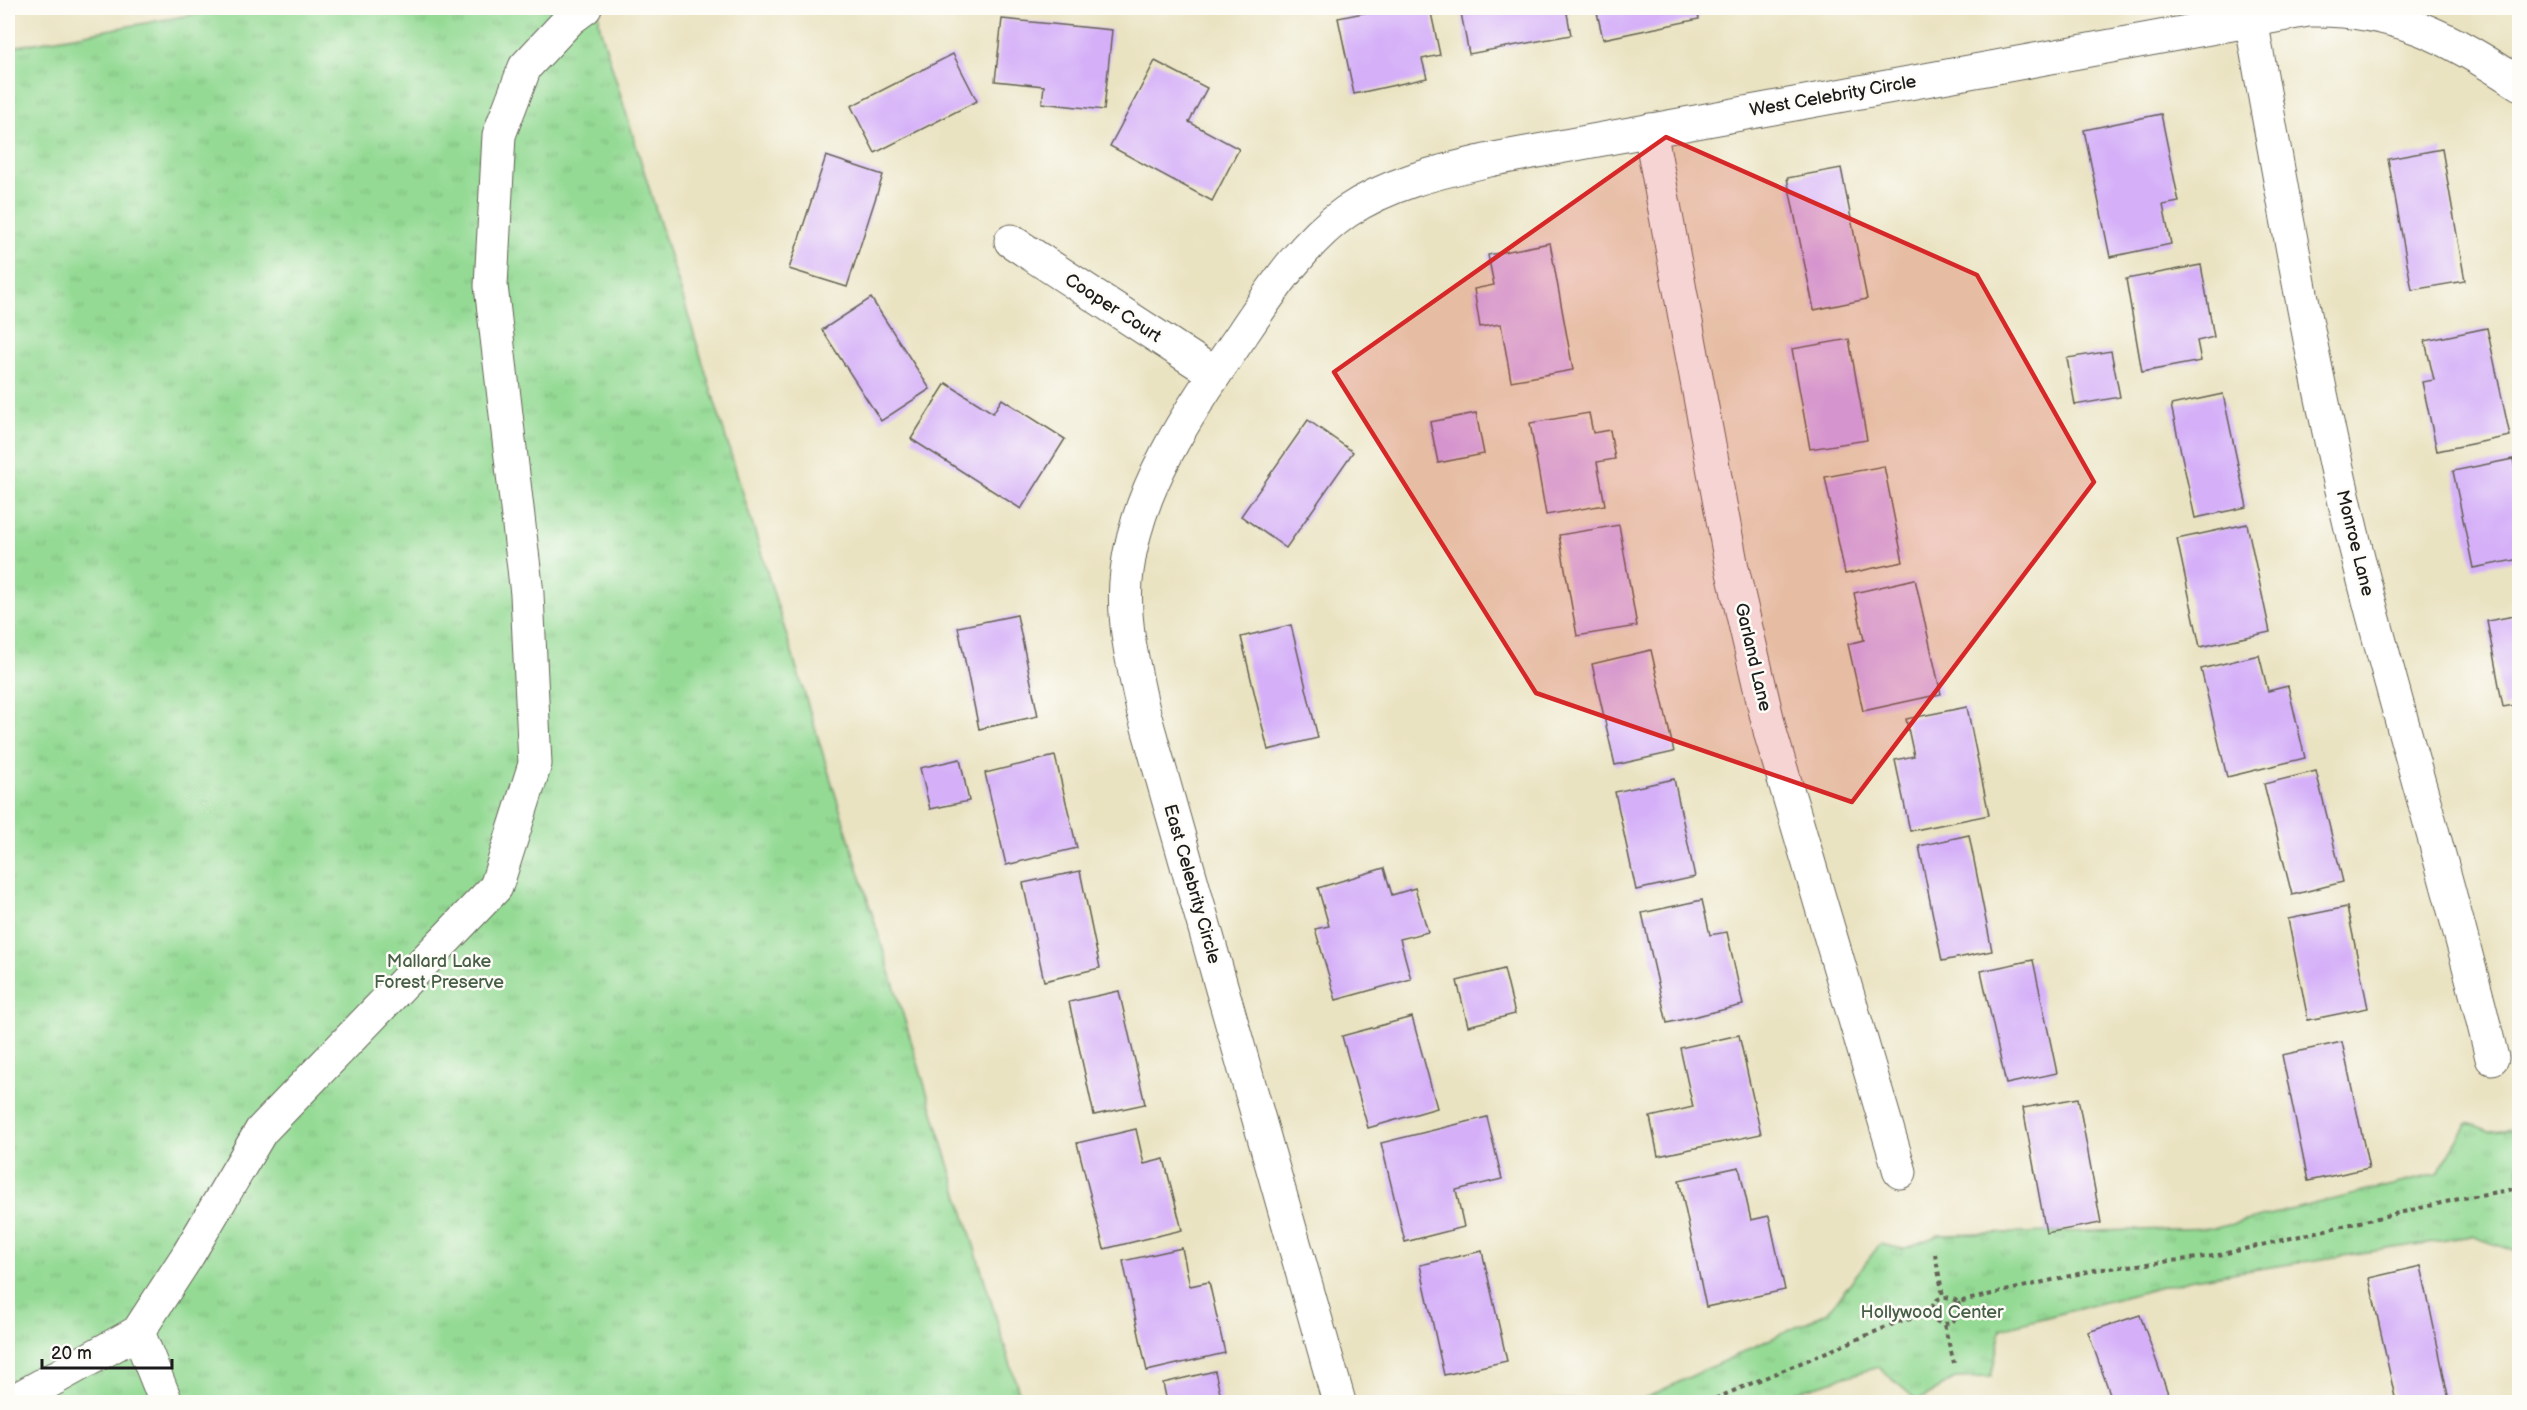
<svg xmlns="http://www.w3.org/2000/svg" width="2527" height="1410" font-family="'Balsamiq Sans',sans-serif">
<defs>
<pattern id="grass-tufts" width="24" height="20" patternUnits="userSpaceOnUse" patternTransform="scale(1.5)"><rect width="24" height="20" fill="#94da94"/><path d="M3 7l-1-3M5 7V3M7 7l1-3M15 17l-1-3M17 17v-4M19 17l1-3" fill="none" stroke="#7fba7f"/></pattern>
</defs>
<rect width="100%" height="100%" fill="#fdfcf7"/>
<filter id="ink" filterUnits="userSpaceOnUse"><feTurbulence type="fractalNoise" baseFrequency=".0167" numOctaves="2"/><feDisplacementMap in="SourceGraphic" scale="12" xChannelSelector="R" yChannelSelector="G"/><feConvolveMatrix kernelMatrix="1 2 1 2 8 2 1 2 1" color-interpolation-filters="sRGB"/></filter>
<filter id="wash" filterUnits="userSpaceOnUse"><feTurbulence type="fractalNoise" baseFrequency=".008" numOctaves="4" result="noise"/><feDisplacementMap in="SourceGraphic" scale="24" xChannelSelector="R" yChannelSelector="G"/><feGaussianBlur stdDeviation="1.35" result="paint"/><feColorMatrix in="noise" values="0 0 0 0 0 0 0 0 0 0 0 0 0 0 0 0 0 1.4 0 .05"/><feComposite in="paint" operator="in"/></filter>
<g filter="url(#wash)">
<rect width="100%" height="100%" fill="#eae3c2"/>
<g fill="url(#grass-tufts)" stroke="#587b58" stroke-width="1.5">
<path d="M229,8H598L600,28L1022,1402H8V48Z"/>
<path d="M2468,1123L2490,1131L2519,1129V1253L2472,1236L2193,1279L2001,1329L1991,1377L1955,1378L1918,1401L1878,1367L1762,1402H1439L1643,1399L1828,1312L1880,1244L1903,1249L1939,1235L2216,1228L2437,1174Z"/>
</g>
<g id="blocks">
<g fill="#d5b0f8">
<path d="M1388,8H1430L1440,55L1422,59L1427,78L1354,94L1338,18Z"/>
<path d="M1460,8H1566L1571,35L1469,54Z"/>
<path d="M1596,8H1697L1699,19L1603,39Z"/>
<path d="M1002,19L1112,30L1104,110L1042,103L1044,86L995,81Z"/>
<path d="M953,54L977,101L875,153L851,106Z"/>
<path d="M1155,61L1207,88L1189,122L1239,149L1212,201L1110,146Z"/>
<path d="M2161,114L2179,202L2163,205L2171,244L2110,257L2084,130Z"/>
<path d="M2442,149L2465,281L2412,290L2388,159Z"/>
<path d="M826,156L883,175L847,287L789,269Z"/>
<path d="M1841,168L1867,299L1814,310L1787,178Z"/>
<path d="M1550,243L1573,370L1511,381L1501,324L1480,327L1474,289L1494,285L1488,255Z"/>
<path d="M2201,265L2214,337L2197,341L2201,361L2142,372L2126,279Z"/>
<path d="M871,298L930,389L881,421L822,330Z"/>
<path d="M2487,328L2510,436L2437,451L2422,382L2434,380L2425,341Z"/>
<path d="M1849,339L1867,440L1810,449L1792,349Z"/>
<path d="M2111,351L2120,397L2075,405L2067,358Z"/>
<path d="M946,383L993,413L1002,399L1065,439L1021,509L911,439Z"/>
<path d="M2223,394L2247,507L2195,518L2171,405Z"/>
<path d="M1476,413L1484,454L1438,463L1430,422Z"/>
<path d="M1589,413L1593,433L1610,430L1615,459L1597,462L1605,505L1546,515L1530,423Z"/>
<path d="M1308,420L1353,452L1286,548L1241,516Z"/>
<path d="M2513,459L2520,491V559L2473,568L2453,471Z"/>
<path d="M1884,466L1903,562L1845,574L1825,477Z"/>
<path d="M2247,524L2270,632L2200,647L2177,539Z"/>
<path d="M1619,525L1637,626L1577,636L1559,535Z"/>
<path d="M1915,579L1941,694L1863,711L1848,644L1864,640L1854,593Z"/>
<path d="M1017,615L1038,716L979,729L958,627Z"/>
<path d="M2520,615V704L2503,707L2487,621Z"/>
<path d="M1291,625L1318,738L1268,750L1241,637Z"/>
<path d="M1651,650L1674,752L1615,765L1592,664Z"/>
<path d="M2259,655L2268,691L2288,686L2305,758L2227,777L2201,669Z"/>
<path d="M1967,707L1989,815L1910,831L1895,760L1914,756L1906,719Z"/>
<path d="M1055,756L1077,848L1006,865L985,773Z"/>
<path d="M960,759L969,801L930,809L920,768Z"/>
<path d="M2316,771L2343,882L2292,895L2264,784Z"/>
<path d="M1674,779L1695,877L1636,890L1615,792Z"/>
<path d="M1969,835L1992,951L1942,961L1919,846Z"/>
<path d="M1384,868L1392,895L1415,888L1428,932L1400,939L1411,979L1336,1000L1315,929L1329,926L1318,888Z"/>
<path d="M1080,871L1100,968L1044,981L1023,883Z"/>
<path d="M1702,900L1710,935L1727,932L1743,1005L1667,1023L1642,913Z"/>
<path d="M2347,907L2368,1008L2308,1020L2288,919Z"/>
<path d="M2033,960L2057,1073L2006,1084L1981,971Z"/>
<path d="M1504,969L1515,1014L1468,1026L1457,981Z"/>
<path d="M1119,991L1145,1104L1094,1115L1069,1002Z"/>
<path d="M1412,1017L1437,1108L1368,1128L1342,1036Z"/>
<path d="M1739,1035L1761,1134L1658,1156L1650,1117L1693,1107L1680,1048Z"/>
<path d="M2342,1042L2369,1168L2308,1181L2282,1055Z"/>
<path d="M2078,1098L2101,1223L2046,1233L2023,1108Z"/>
<path d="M1487,1117L1502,1179L1456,1190L1464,1227L1405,1242L1381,1143Z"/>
<path d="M1136,1129L1144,1164L1164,1159L1182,1230L1104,1249L1077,1143Z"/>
<path d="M1739,1167L1751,1220L1769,1216L1785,1290L1706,1307L1679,1180Z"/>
<path d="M1182,1248L1190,1286L1209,1282L1225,1353L1147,1371L1123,1261Z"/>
<path d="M1482,1251L1507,1361L1444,1375L1420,1265Z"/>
<path d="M2421,1266L2449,1400L2396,1402L2369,1278Z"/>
<path d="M2140,1315L2171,1402H2113L2088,1332Z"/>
<path d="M1215,1371L1222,1402H1167L1163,1383Z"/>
</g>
</g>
</g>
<g filter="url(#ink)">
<use href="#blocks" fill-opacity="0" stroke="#646256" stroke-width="1.5"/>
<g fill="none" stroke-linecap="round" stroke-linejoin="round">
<g stroke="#646256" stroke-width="35">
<g id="minor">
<path d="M2251,20C2285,206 2316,393 2363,577C2404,738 2454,897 2492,1058"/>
<path d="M1650,130L1732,568L1771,735L1900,1172"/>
<path d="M1011,241L1215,374"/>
<path d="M138,1332L164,1397L163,1402"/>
<path d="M12,1402L138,1332L188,1255L261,1131L496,887L535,764L527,594L491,286L499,135L525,67L570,19L585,8"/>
<path d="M1339,1402L1143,710C1133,664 1121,618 1127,571C1138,482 1194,405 1243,333C1272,290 1303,242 1346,212C1390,182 1443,171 1494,159L2308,10C2395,8 2449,37 2520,84"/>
</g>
</g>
<g stroke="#646256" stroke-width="4" stroke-dasharray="4.5 4.5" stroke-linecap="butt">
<path d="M1935,1254L1943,1296"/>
<path d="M1958,1302L1960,1310L1952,1323C1919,1330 1930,1282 1958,1302L2095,1270L2214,1256L2463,1198L2520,1188"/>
<path d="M1944,1325L1954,1363"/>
<path d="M1707,1402L1901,1321L1932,1315"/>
</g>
<use href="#minor" stroke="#fff" stroke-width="33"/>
</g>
</g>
<path fill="#d62828" fill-opacity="0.2" stroke="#d62828" stroke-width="4.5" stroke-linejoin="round" d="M1666,137L1977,275L2094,482L1852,802L1536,693L1334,372Z"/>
<g text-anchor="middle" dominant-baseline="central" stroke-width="5" stroke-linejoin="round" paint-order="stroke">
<g font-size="18" fill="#1c1c1c" stroke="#fdfcf7">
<text transform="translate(1833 96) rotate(-10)">West Celebrity Circle</text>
<text transform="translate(1113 308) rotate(33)">Cooper Court</text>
<text transform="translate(2355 543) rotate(76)">Monroe Lane</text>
<text transform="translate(1753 657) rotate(77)">Garland Lane</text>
<text transform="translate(1192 884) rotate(74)">East Celebrity Circle</text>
</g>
<g font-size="18" fill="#465e46" stroke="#fdfcf7">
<text x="439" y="961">Mallard Lake<tspan x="439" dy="21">Forest Preserve</tspan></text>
<text x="1932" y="1312">Hollywood Center</text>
</g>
</g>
<rect width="2527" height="1410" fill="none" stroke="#fdfcf7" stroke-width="30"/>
<path d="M42 1359v9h130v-9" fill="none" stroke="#1c1c1c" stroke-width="3"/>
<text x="51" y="1359" font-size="18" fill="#1c1c1c" stroke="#fdfcf7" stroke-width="4.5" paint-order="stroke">20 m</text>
</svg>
